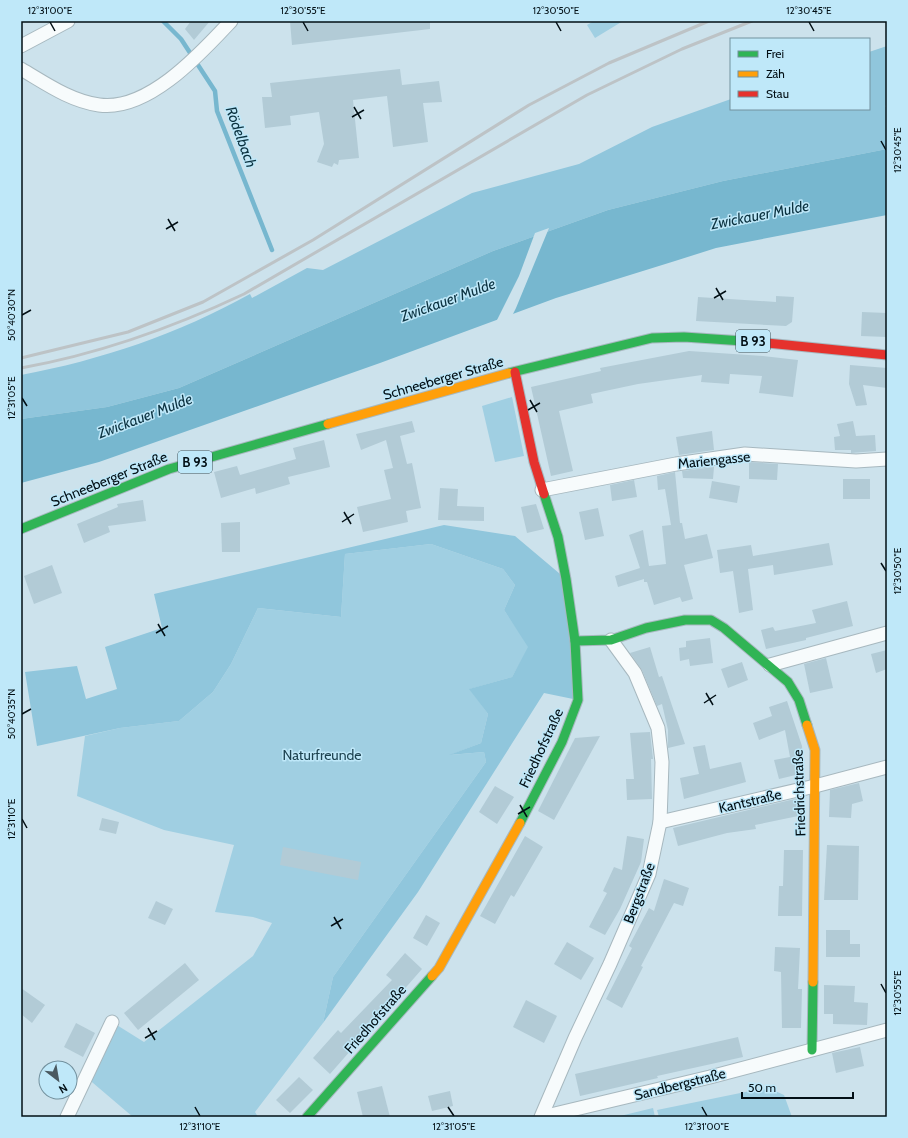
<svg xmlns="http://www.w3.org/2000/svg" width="908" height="1138" font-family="Cabin,sans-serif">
<rect width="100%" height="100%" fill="#cce2ec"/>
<g fill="#a0cfe2">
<path d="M594,21H623L595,38L587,25Z"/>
<path d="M512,397L524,456L495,462L482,406Z"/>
<path d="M431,544L503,569L515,585L504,610L529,647L512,677L470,689L488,714L481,743L450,755L484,752L486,762L333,977L323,1023L255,1112L258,1117H133L86,1077L112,1022L144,1042L253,956L272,923L253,917L215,912L234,845L164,830L77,796L85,736L120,728L179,721L213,692L231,664L258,608L341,617L345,554Z"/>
<path d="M760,1089L773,1090L784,1095L792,1117H659L657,1110Z"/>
<path d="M653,1108L655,1117H616Z"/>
</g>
<g fill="#90c6dc">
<path d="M887,46V105L885,106L887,108V149L723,181L608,210L493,251L179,388L107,407L21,419V375C101,360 178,334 250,294L252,298L307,268L323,270L472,193L579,164L652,127L731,99V109H869V52Z"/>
<path d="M444,525L515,536L566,579L578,700L544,693L418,892L323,1023L333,977L486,762L484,752L449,755L481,743L488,714L469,689L512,677L528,647L504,610L515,585L503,569L431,544L345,554L341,617L258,608L231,664L213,692L179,721L120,728L37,746L25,672L77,666L86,699L117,689L105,647L162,628L154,594Z"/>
</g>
<path fill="#77b7cf" d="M887,149V215L716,248L675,261L556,298L380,363L99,462L21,483V419L107,407L179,388L493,251L608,210L723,181Z"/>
<path fill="#cce2ec" d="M549,228L516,308L512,316L496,322L519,276L535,233Z"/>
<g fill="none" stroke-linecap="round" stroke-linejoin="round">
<path stroke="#77b7cf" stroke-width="4.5" d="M163,21L181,39L215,91L217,111L272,250"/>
</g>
<g fill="#b2cbd6">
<path d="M191,21H210L194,40L185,29Z"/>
<path d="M290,21H430V29L292,45Z"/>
<path d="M400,69L402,85L439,81L442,102L423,103L428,142L393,147L387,96L353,100L359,158L339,160L338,165L334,163L332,167L317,162L324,144L319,112L290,116L291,125L265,128L262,97H272L270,83Z"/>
<path d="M776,296L794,297L792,322L786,326L696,321L698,297L776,302Z"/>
<path d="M862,312L887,313V337L861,336Z"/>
<path d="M689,351L763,356L798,360L793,397L759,393L762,376L730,374L729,384L701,382L702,375L638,384L591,394L593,403L559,411L573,471L551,476L531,387L601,371L600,368Z"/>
<path d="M850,365L887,368V388L863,385L867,405L856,406L849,384Z"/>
<path d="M412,421L415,432L400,436L407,464L412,463L421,508L406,511L408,522L363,532L357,507L391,499L384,470L393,468L386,440L361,450L356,434Z"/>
<path d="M853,421L856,436L875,435L876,451L851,453V450H835L834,437L840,436L837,424Z"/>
<path d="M712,431L714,450L679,455L676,437Z"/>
<path d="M324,440L330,467L288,477L290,484L256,494L255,488L221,498L214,472L237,466L240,475L296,459L293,448Z"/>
<path d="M749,462L778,464L777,480L749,479Z"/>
<path d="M714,467L713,479L683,478L682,471Z"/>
<path d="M675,472L680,523H682L685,539L707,534L713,558L684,565L693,599L682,602L680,597L654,605L647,582H644V579L618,587L615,576L640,568L629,535L643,530L649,566L666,564L662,526L671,525L665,489L658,490L657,476Z"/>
<rect x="843" y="479" width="27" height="20"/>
<path d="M634,480L637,497L612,501L610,485Z"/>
<path d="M712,481L740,486L737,503L709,498Z"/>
<path d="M440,488L458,489L457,506L484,507V521L438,520Z"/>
<path d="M143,500L146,521L108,526L110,532L84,543L77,524L118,507L117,504Z"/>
<path d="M536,504L544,529L527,533L521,507Z"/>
<path d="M598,508L604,536L585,540L579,512Z"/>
<path d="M240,522V552H222L221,523Z"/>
<path d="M829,543L833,565L774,575L773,565L748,569L753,610L739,613L733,571L720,573L717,550L751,545L753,556Z"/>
<path d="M52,565L62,593L34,604L24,576Z"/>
<path d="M847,601L853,626L806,638V640L766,649L761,630L773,627L775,631L816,623L812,610Z"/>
<path d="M710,638L713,663L690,666L689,659L680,661L679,648L686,647V641Z"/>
<path d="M650,647L659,677L662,676L685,744L668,748V730L662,704L657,706L642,670L630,653Z"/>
<path d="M887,650V669L876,673L871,654Z"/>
<path d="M826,658L833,688L810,693L804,664Z"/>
<path d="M742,662L748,680L728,688L721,669Z"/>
<path d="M787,701L802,746L804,773L779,779L774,760L790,757L785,730L759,740L753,723L772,716L769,707Z"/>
<path d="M650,732L653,759H651L652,799L627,800L626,779H634L630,733Z"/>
<path d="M600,736L554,820L538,811L575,738Z"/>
<path d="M705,745L710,769L741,762L746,782L684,799L680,778L699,774L693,747Z"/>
<path d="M859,783L863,801L852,804L851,818L829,817L830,790Z"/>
<path d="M495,786L514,797L497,824L479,812Z"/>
<path d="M803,797V815L755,825L756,829L727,833L678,846L673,828Z"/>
<path d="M102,818L119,822L116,834L99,830Z"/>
<path d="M525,836L543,847L514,897L511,895L495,924L480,916Z"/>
<path d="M627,836L644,839L641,862L620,909L605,935L589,927L607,893L603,891L614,867L622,870Z"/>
<path d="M827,845L859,846L858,900H824Z"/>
<path d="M283,847L361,862L358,880L280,865Z"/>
<path d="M784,850H803L802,916H778L779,886H783Z"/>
<path d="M664,879L689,888L683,906L674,903L641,966L643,967L622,1008L606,999L632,948L629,946L649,908L654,911Z"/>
<path d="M156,901L173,909L165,925L148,918Z"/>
<path d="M426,915L440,923L427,946L413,938Z"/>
<path d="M826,930H850V944H860V957H826Z"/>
<path d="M567,942L594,958L581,980L554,964Z"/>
<path d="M775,947L800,948L798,989H802L801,1028H782L781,972L774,971Z"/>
<path d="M405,953L422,969L330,1074L313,1058L338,1030L341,1033L392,980L386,975Z"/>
<path d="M185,963L199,980L138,1030L124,1013Z"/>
<path d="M824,985L855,986L854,1002L868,1003L867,1025L833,1024V1014H824Z"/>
<path d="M21,988L45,1005L32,1023L21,1014Z"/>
<path d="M526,1000L557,1016L544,1043L513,1027Z"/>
<path d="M76,1023L95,1033L83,1057L64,1047Z"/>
<path d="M738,1037L743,1057L657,1076L658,1078L580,1096L575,1074Z"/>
<path d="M860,1047L864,1066L836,1073L832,1053Z"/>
<path d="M299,1077L313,1090L290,1113L276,1100Z"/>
<path d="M382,1086L390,1117H363L357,1092Z"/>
<path d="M450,1091L453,1106L432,1111L428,1096Z"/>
</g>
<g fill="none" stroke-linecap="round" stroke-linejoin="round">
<g stroke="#a7b8bf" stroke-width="15">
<g id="street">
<path d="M21,46L68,21"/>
<path d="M21,69C45,83 70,101 99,105C148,112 201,53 231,21"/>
<path d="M542,490L676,464L745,454L856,461L887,459"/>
<path d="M770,665L887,633"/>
<path d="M660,822L815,786L887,767"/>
<path d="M67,1117L112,1022"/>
<path d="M541,1117L575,1038L610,964L649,874L660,822L662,762L658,728L635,673L611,640"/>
<path d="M542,1117L710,1077L887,1030"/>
</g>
</g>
<g stroke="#a7b8bf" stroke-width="11">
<g id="fast">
<path d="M509,373L652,338L684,337L758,342"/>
<path d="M21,529L169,469L328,424"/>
<path d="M575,641L611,640L646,628L685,620H711L724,628L788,682L799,700L807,725"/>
<path d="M520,823L562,742L578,700L575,641L566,579L558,537L544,494"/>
<path d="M812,1050L813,982"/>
<path d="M307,1117L432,976"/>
</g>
</g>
<g stroke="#a7b8bf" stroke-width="11">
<g id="slow">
<path d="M328,424L509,373"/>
<path d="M807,725L815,750L813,982"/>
<path d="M432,976L439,968L520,823"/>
</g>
</g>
<g stroke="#a7b8bf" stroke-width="11">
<g id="jam">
<path d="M758,342L887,355"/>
<path d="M515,372L534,462L544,494"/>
</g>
</g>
<use href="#street" stroke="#f7fbfc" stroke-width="13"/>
<use href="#fast" stroke="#30b455" stroke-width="9"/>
<use href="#slow" stroke="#ff9f0a" stroke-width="9"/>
<use href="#jam" stroke="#e5322d" stroke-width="9"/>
<g stroke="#bdc3c6" stroke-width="3">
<path d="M21,358L128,332L203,302L313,240L529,105L609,63L709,21"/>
<path d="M21,368C99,354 172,328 244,294L587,95L682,49L752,21"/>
</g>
</g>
<path fill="none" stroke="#020f15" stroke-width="1.5" d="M50,22L55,31M303,22L308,31M556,22L561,31M809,22L814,31M354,107L361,119M352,117L364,110M881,141L886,150M168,219L175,231M166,229L178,222M716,288L723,300M714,298L726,291M22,315L31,310M22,398L27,406M530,400L537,412M528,410L540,403M344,512L351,524M342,522L354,514M881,563L886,571M158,624L165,636M156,633L168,626M706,693L713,705M704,703L716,695M22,714L31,709M520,805L527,817M518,814L530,807M22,819L27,828M334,917L341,929M331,926L343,919M881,984L886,993M148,1028L155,1040M145,1038L157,1031M195,1107L200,1116M448,1107L454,1116M702,1107L707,1116"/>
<g text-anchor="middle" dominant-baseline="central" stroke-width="3" stroke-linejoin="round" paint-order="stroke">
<g fill="#bfe8f9" stroke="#3b5059" stroke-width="1">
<rect x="736" y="330" width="34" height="22" rx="3"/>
<rect x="178" y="451" width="34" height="22" rx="3"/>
</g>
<g font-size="13" font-weight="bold" fill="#020f15">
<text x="753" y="341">B 93</text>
<text x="195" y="462">B 93</text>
</g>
<g font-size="14" fill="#020f15" stroke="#bfe8f9">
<text transform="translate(443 378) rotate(-16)">Schneeberger Straße</text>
<text transform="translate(714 460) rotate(-6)">Mariengasse</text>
<text transform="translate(109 479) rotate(-22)">Schneeberger Straße</text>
<text transform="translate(541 748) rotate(-65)">Friedhofstraße</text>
<text transform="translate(799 793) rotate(-92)">Friedrichstraße</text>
<text transform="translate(750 801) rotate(-13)">Kantstraße</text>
<text transform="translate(639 893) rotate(-69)">Bergstraße</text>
<text transform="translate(375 1019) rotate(-49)">Friedhofstraße</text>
<text transform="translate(680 1084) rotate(-14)">Sandbergstraße</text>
</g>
<g font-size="14" fill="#1d4250" stroke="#bfe8f9">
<text x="322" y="755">Naturfreunde</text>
</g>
<g font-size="15" font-style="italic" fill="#0b3240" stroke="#bfe8f9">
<text transform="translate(241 137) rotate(70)">Rödelbach</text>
<text transform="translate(760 215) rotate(-11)">Zwickauer Mulde</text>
<text transform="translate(448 300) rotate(-20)">Zwickauer Mulde</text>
<text transform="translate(145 416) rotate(-21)">Zwickauer Mulde</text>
</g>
</g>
<rect width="908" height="1138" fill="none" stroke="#bfe8f9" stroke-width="44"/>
<rect x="730" y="38" width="140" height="72" fill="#bfe8f9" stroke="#73919e"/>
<rect x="738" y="51" width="20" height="6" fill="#30b455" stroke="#73919e"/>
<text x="766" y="58" font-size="12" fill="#020f15">Frei</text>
<rect x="738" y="71" width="20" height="6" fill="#ff9f0a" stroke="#73919e"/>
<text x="766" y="78" font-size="12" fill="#020f15">Zäh</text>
<rect x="738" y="91" width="20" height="6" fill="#e5322d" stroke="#73919e"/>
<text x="766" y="98" font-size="12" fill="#020f15">Stau</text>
<g transform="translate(58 1080) rotate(149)"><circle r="19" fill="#bfe8f9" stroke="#73919e"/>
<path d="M0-3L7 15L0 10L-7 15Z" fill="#495960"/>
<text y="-6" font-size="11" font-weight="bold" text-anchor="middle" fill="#020f15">N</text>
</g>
<path d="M742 1092v6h111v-6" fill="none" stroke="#020f15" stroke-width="2"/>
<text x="748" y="1092" font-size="12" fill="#020f15" stroke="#bfe8f9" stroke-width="3" paint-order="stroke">50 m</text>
<rect x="22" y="22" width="864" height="1094" fill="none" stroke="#020f15" stroke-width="1.5"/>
<g font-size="10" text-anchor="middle" fill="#020f15">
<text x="50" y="14">12°31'00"E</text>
<text x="303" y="14">12°30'55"E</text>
<text x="556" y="14">12°30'50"E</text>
<text x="809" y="14">12°30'45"E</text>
<text transform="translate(897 150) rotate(-90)" y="4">12°30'45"E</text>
<text transform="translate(11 315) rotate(-90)" y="4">50°40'30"N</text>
<text transform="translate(11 398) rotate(-90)" y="4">12°31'05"E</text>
<text transform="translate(897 571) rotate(-90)" y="4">12°30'50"E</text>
<text transform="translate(11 714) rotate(-90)" y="4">50°40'35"N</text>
<text transform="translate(11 819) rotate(-90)" y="4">12°31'10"E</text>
<text transform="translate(897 993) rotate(-90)" y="4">12°30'55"E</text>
<text x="200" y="1130">12°31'10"E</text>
<text x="454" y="1130">12°31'05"E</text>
<text x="707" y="1130">12°31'00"E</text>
</g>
</svg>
